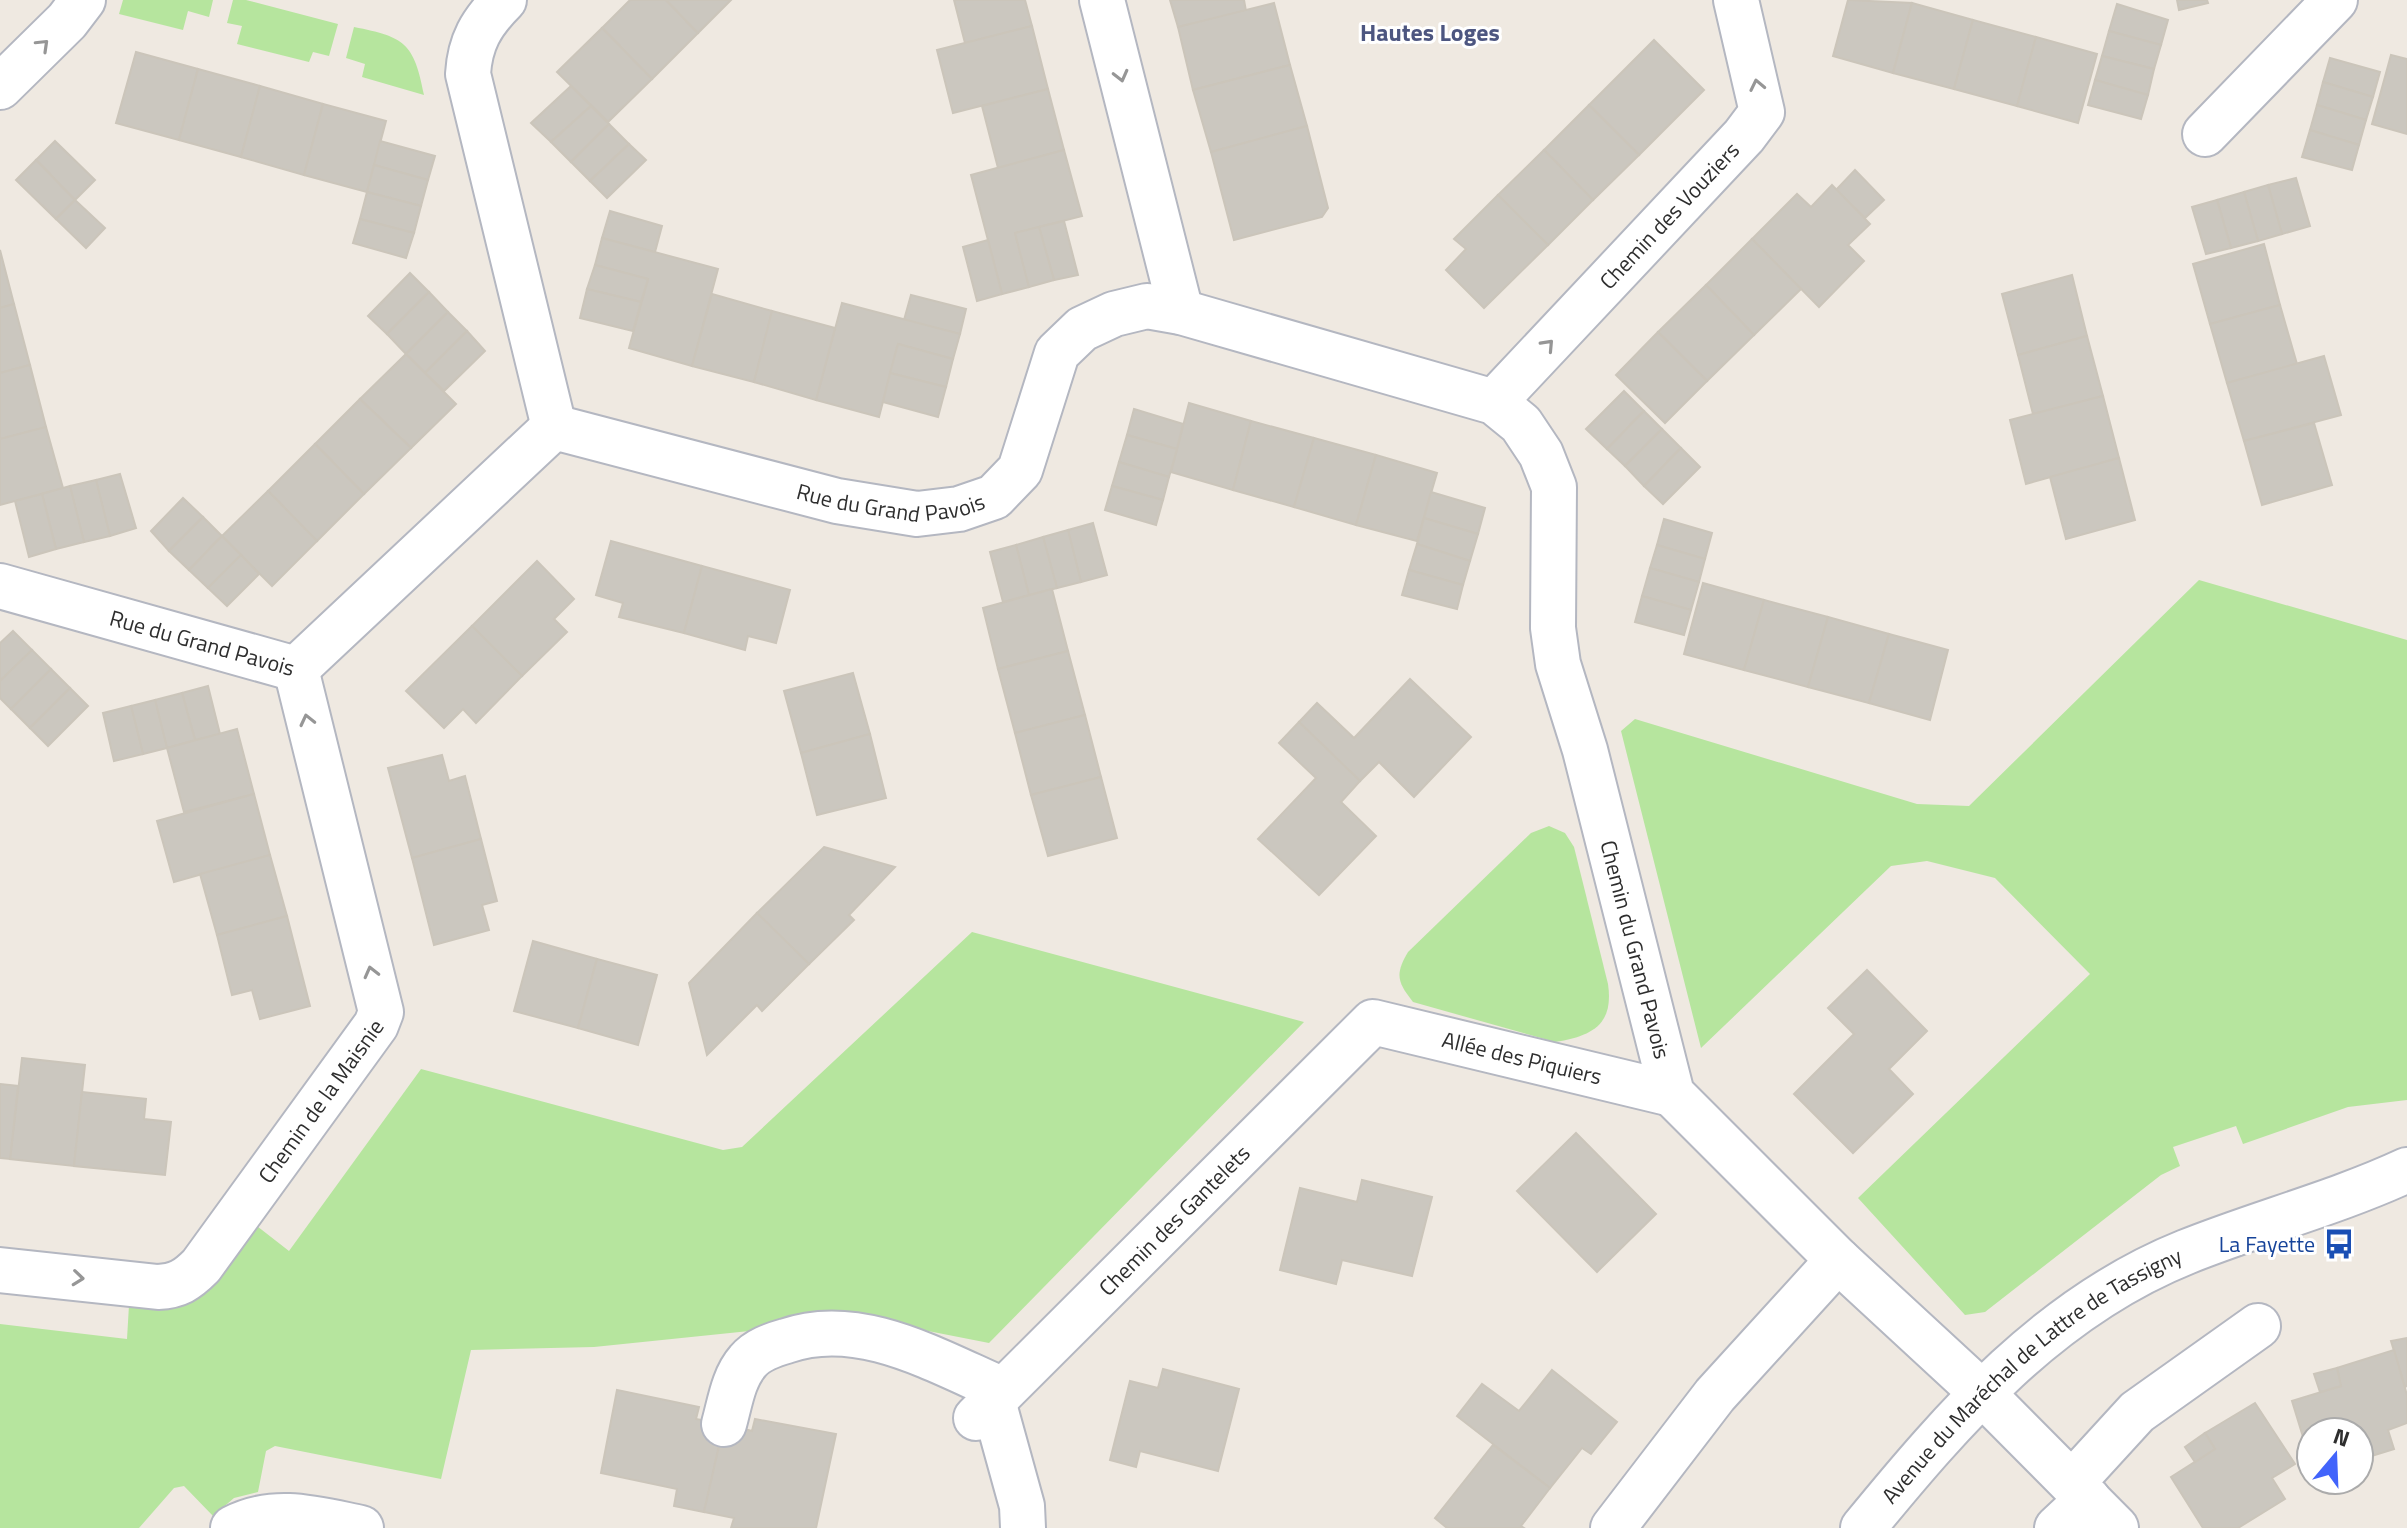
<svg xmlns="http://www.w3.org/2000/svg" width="2407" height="1528" font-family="'Titillium Web',sans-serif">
<rect width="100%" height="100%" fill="#efe9e1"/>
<g fill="#b6e59e">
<path d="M123,0H213L209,17L188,11L183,30L119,14Z"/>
<path d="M233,0H246L338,24L329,56L313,52L309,62L237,44L242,26L227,23Z"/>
<path d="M354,27C405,37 414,43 424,95L362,77L365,64L346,58Z"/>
<path d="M2199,580L2407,640V1100L2348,1107L2243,1144L2236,1126L2173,1147L2180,1166L2161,1175L1985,1312L1965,1315L1858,1198L2090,974L1995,878L1927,861L1891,866L1701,1048L1621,731L1635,719L1917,804L1969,806Z"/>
<path d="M1549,826L1565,833L1574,847L1608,984C1614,1025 1592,1036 1555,1042L1413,1002C1397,982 1395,974 1408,952L1531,833Z"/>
<path d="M972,932L1304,1022L989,1343L867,1319L594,1347L471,1350L441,1479L275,1446L266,1451L258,1492L234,1498L213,1516L184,1486L174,1488L139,1528H0V1324L127,1339L129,1305L253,1223L289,1251L421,1069L723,1150L742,1147Z"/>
</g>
<g fill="#cbc7bf" stroke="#cbc5ba" stroke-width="2">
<path d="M630,0H666L698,33L652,79L602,28Z"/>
<path d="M666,0H731L698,33Z"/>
<path d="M954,0H1025L1032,26L965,43Z"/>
<path d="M1170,0H1244L1246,11L1178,27Z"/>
<path d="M1848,0L1912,3L1893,73L1833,56Z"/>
<path d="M2207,0L2208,3L2179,10L2177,0Z"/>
<path d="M1274,3L1290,65L1193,90L1178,27Z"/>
<path d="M1912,3L1973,20L1954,89L1893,73Z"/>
<path d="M2117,4L2168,20L2161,45L2109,31Z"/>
<path d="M1973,20L2036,37L2017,106L1954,89Z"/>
<path d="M1032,26L1048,89L953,113L937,50Z"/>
<path d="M602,28L652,79L608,122L557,72Z"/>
<path d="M2109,31L2161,45L2154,69L2102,56Z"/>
<path d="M2036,37L2097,54L2078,123L2017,106Z"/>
<path d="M1654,40L1704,90L1639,155L1589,105Z"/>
<path d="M136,52L198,69L179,140L116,123Z"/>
<path d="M2391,55L2407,59V134L2372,124Z"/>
<path d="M2102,56L2154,69L2148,95L2095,80Z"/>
<path d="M2330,58L2380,72L2373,97L2323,82Z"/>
<path d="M1290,65L1307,126L1211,152L1193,90Z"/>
<path d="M198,69L260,86L241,157L179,140Z"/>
<path d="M2095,80L2148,95L2141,119L2088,105Z"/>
<path d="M2323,82L2373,97L2366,120L2317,105Z"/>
<path d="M260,86L323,104L304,175L241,157Z"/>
<path d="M571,86L591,106L551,142L531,123Z"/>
<path d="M1048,89L1064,150L998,168L982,106Z"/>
<path d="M323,104L386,121L367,192L304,175Z"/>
<path d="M1589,105L1639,155L1593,200L1544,150Z"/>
<path d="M2317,105L2366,120L2359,145L2310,130Z"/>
<path d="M591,106L609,124L571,162L551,142Z"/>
<path d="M609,124L629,144L590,181L571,162Z"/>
<path d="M1307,126L1328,208L1322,217L1234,240L1211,152Z"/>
<path d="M2310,130L2359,145L2352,170L2302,157Z"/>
<path d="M55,141L95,180L75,200L36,160Z"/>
<path d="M380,141L435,156L428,180L374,165Z"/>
<path d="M629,144L646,160L607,198L590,181Z"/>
<path d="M1064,150L1082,216L1015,233L1029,287L1002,294L971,175Z"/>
<path d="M1544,150L1593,200L1548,245L1498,195Z"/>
<path d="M36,160L75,200L56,219L16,180Z"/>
<path d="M374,165L428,180L421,206L367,192Z"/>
<path d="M1855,170L1884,200L1865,218L1836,190Z"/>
<path d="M2296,178L2310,226L2282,234L2268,185Z"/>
<path d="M1832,185L1870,224L1848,245L1864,261L1819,307L1752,239L1797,194L1811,207Z"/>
<path d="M2268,185L2282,234L2258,241L2244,192Z"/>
<path d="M367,192L421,206L414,233L360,219Z"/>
<path d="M2244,192L2258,241L2231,248L2217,200Z"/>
<path d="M1498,195L1548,245L1484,308L1446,270L1466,249L1454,239Z"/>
<path d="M75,200L105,228L86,248L56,219Z"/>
<path d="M2217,200L2231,248L2206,254L2192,207Z"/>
<path d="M610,211L662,226L655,252L602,238Z"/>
<path d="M360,219L414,233L406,258L353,243Z"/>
<path d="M1064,221L1078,275L1054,280L1039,227Z"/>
<path d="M1039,227L1054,280L1029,287L1015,233Z"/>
<path d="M602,238L718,269L692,366L629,348L648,279L595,265Z"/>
<path d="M1752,239L1801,289L1754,335L1706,285Z"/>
<path d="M988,240L1002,294L977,301L963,247Z"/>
<path d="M2264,244L2280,305L2210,324L2193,264Z"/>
<path d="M0,250L14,304L0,308Z"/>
<path d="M595,265L648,279L641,302L587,289Z"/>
<path d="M410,273L429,292L387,334L368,316Z"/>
<path d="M2072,275L2087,336L2018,355L2002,294Z"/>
<path d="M1706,285L1754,335L1707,381L1658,332Z"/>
<path d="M587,289L641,302L633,331L580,318Z"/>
<path d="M429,292L448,312L406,354L387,334Z"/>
<path d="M712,294L772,311L754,382L692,366Z"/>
<path d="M911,295L966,309L960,334L904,320Z"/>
<path d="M842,303L960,334L953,359L898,344L879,417L816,400Z"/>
<path d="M14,304L30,365L0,373V308Z"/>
<path d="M2280,305L2297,364L2227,383L2210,324Z"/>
<path d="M772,311L835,328L816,400L754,382Z"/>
<path d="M448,312L467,331L425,373L406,354Z"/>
<path d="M467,331L485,351L444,391L425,373Z"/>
<path d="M1658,332L1707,381L1665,423L1616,375Z"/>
<path d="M2087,336L2103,396L2033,414L2018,355Z"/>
<path d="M898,344L953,359L946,387L890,373Z"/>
<path d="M406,354L456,404L411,448L360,399Z"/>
<path d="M2324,356L2341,415L2244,441L2227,383Z"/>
<path d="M30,365L46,427L0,439V373Z"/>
<path d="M890,373L946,387L938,417L883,402Z"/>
<path d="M1624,391L1644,411L1607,449L1586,429Z"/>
<path d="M2103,396L2119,458L2026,484L2010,420Z"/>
<path d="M360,399L411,448L364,494L315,444Z"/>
<path d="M1189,403L1251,421L1233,490L1171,472Z"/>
<path d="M1134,409L1183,424L1177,449L1127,435Z"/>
<path d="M1644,411L1662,429L1625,466L1607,449Z"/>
<path d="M1251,421L1314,438L1294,507L1233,490Z"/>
<path d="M2314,423L2332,485L2262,505L2244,441Z"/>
<path d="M46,427L63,488L0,505V439Z"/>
<path d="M1662,429L1681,448L1644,486L1625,466Z"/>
<path d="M1127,435L1177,449L1169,477L1119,462Z"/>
<path d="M1314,438L1376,455L1356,525L1294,507Z"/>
<path d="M315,444L364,494L317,541L268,491Z"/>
<path d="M1681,448L1700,467L1663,504L1644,486Z"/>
<path d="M1376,455L1437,473L1417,541L1356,525Z"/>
<path d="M2119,458L2135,520L2066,539L2050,477Z"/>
<path d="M1119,462L1169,477L1163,500L1112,486Z"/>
<path d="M120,474L136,528L110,536L96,480Z"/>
<path d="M96,480L110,536L84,542L70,486Z"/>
<path d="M70,486L84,542L56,549L42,494Z"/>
<path d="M1112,486L1163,500L1156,525L1105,510Z"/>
<path d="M268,491L317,541L272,586L222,536Z"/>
<path d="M1431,492L1485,508L1478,534L1424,518Z"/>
<path d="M42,494L56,549L29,557L15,501Z"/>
<path d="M183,498L203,517L169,551L151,531Z"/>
<path d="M203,517L222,536L189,570L169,551Z"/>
<path d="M1424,518L1478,534L1470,561L1417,544Z"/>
<path d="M1664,519L1712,533L1705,559L1657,545Z"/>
<path d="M1093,523L1107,575L1081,582L1068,530Z"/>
<path d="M1068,530L1081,582L1057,588L1043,537Z"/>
<path d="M222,536L241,555L208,588L189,570Z"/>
<path d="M1043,537L1057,588L1029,595L1016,545Z"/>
<path d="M611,541L702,566L684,633L619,617L623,603L596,595Z"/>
<path d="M1417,544L1470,561L1463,585L1409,570Z"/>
<path d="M1016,545L1029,595L1003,602L990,552Z"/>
<path d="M1657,545L1705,559L1699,582L1650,568Z"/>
<path d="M241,555L259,574L227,606L208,588Z"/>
<path d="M537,561L574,599L554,619L567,632L522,676L472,626Z"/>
<path d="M702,566L790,590L776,643L748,636L745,650L684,633Z"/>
<path d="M1650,568L1699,582L1691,610L1642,596Z"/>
<path d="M1409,570L1463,585L1457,609L1402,595Z"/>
<path d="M1703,583L1764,600L1744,670L1684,654Z"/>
<path d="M1052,589L1068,651L998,669L983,608Z"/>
<path d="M1642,596L1691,610L1684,635L1635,622Z"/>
<path d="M1764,600L1828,617L1808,687L1744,670Z"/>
<path d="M1828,617L1889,634L1869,703L1808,687Z"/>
<path d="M472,626L522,676L476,723L463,709L444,728L406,691Z"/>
<path d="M13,631L32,650L0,681V643Z"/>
<path d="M1889,634L1948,650L1930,720L1869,703Z"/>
<path d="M32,650L51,669L11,709L0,698V681Z"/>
<path d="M1068,651L1085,715L1015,733L998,669Z"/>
<path d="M51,669L70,688L30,728L11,709Z"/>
<path d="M853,673L870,734L801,753L784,691Z"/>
<path d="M1410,679L1471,737L1414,797L1379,762L1360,781L1299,722L1317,703L1354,738Z"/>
<path d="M208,686L220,734L195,740L182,693Z"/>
<path d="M70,688L88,706L48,746L30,728Z"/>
<path d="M182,693L195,740L167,748L155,700Z"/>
<path d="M155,700L167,748L143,754L131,706Z"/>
<path d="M131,706L143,754L114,761L103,713Z"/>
<path d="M1085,715L1101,777L1031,795L1015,733Z"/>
<path d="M1299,722L1360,781L1341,802L1376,836L1319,895L1258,839L1316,778L1279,743Z"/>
<path d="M237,729L254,794L184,812L167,748Z"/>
<path d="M870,734L886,798L817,815L801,753Z"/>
<path d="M442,755L449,781L465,776L481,839L412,858L388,768Z"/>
<path d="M1101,777L1117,838L1048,856L1031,795Z"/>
<path d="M254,794L270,855L174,882L157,821Z"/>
<path d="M481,839L497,901L482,905L489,930L434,945L412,858Z"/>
<path d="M824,847L895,867L849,915L854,920L809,964L757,913Z"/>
<path d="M270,855L287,916L217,935L200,874Z"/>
<path d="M757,913L809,964L762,1011L757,1005L707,1055L689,983Z"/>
<path d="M287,916L310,1006L260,1019L252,990L232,995L217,935Z"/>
<path d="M533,941L597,959L578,1028L514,1011Z"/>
<path d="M597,959L657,975L638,1045L578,1028Z"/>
<path d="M1867,970L1927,1031L1889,1069L1913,1094L1853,1153L1794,1094L1854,1034L1828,1008Z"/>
<path d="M22,1058L85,1065L74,1166L10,1159Z"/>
<path d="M0,1084L18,1086L10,1159L0,1158Z"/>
<path d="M82,1092L146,1099L144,1119L171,1122L165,1175L74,1166Z"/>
<path d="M1576,1133L1656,1214L1597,1272L1517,1191Z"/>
<path d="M1362,1180L1432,1197L1412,1276L1342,1260L1336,1284L1280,1270L1300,1188L1357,1202Z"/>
<path d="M2407,1338V1386L2405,1387L2391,1341Z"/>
<path d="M2394,1350L2407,1395V1423L2388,1430L2394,1449L2359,1460V1432H2311V1463L2292,1401L2341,1386L2337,1368Z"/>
<path d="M2337,1368L2341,1386L2320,1392L2314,1374Z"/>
<path d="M1163,1369L1239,1389L1218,1471L1140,1451L1136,1467L1110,1460L1130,1381L1158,1388Z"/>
<path d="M1552,1370L1617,1422L1591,1454L1582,1448L1550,1488L1457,1416L1482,1384L1519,1411Z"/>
<path d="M617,1390L699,1407L696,1419L724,1424L704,1512L674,1506L677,1489L601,1473Z"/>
<path d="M2255,1403L2295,1464L2272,1478L2285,1499L2238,1528H2203L2171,1477L2215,1449L2205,1433Z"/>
<path d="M755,1419L836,1434L816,1528H731L734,1518L704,1512L724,1424L752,1431Z"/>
<path d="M2205,1433L2215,1449L2195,1462L2185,1447Z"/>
<path d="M1493,1445L1550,1488L1521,1526L1524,1528H1447L1435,1518Z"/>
</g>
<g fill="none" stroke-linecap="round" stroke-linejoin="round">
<g stroke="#b4b7c1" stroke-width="48">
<g id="minor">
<path d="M504,0C481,23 470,42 468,74L554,427"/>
<path d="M1102,0L1181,312"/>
<path d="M0,87L67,21L83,0"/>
<path d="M2205,134L2335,0"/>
<path id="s1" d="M1494,402L1744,136L1762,112L1736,0"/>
<path id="s2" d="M0,586L296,669L554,427L837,501L917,514L959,509L994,497L1020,470L1057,353L1082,329L1114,314L1147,306L1181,312L1494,402L1521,424L1541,454L1554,487L1553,628L1558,664L1585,750L1672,1094L1838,1260L1982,1393L2116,1528"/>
<path id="s3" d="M0,1270L158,1287C178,1286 187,1280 201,1266L376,1025L381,1012L296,669"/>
<path d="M993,1401L1022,1506L1023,1528"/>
<path id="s4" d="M976,1418L1373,1022L1672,1094"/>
<path d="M724,1424C730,1403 733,1378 748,1361C757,1350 772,1345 786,1341C859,1315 936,1361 1003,1390"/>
<path d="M2072,1483L2137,1412L2258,1326"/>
<path d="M233,1528C275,1506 317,1519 361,1528"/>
<path d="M1613,1528L1715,1395L1838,1260"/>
<path id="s5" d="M1863,1528C1954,1417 2049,1307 2186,1252C2258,1223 2336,1203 2407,1170"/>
<path d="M2057,1528L2088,1499"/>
</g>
</g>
<use href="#minor" stroke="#fff" stroke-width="44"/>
</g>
<defs><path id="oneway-chevron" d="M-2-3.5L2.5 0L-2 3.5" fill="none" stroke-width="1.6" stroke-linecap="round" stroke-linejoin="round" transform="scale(2)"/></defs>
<g stroke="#969696">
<use href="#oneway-chevron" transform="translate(43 45) rotate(-44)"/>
<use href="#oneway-chevron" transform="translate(1121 76) rotate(76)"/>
<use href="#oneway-chevron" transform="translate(1757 85) rotate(-102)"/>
<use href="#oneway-chevron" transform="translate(1548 345) rotate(-47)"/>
<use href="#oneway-chevron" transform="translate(307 720) rotate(-103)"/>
<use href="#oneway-chevron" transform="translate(371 972) rotate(-104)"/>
<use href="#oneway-chevron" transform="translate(78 1278) rotate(6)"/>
</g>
<defs>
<g id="bus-bare" transform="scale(2.4)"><path d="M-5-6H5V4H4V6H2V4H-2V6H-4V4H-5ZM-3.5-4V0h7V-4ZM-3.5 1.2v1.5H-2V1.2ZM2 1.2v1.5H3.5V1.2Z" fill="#1a4fb4" stroke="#fff" stroke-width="2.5" paint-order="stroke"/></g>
</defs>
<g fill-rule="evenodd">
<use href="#bus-bare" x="2339" y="1244"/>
</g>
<g text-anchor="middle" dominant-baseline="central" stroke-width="6" stroke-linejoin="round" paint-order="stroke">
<g font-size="22" fill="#2e2e2e" stroke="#fff">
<text stroke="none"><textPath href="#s1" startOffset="256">Chemin des Vouziers</textPath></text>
<text stroke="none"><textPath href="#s2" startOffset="1008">Rue du Grand Pavois</textPath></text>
<text stroke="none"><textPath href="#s2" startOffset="210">Rue du Grand Pavois</textPath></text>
<text stroke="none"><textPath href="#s2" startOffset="2318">Chemin du Grand Pavois</textPath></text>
<text stroke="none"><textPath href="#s4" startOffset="714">Allée des Piquiers</textPath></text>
<text stroke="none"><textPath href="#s3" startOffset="412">Chemin de la Maisnie</textPath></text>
<text stroke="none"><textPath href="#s4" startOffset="280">Chemin des Gantelets</textPath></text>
<text stroke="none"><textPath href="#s5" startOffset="230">Avenue du Maréchal de Lattre de Tassigny</textPath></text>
</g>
<g font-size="22" fill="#164399" stroke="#fff" text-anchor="end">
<text x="2315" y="1244">La Fayette</text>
</g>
<g font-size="24" font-weight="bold" fill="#4d5680" stroke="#fff">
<text x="1430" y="32">Hautes Loges</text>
</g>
</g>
<g transform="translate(2335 1456) rotate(19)"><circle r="38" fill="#ffffff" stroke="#ababab" stroke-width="2"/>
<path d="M0-6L14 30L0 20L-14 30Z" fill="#4264fb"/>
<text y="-12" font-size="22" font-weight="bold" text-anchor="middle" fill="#2e2e2e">N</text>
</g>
</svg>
